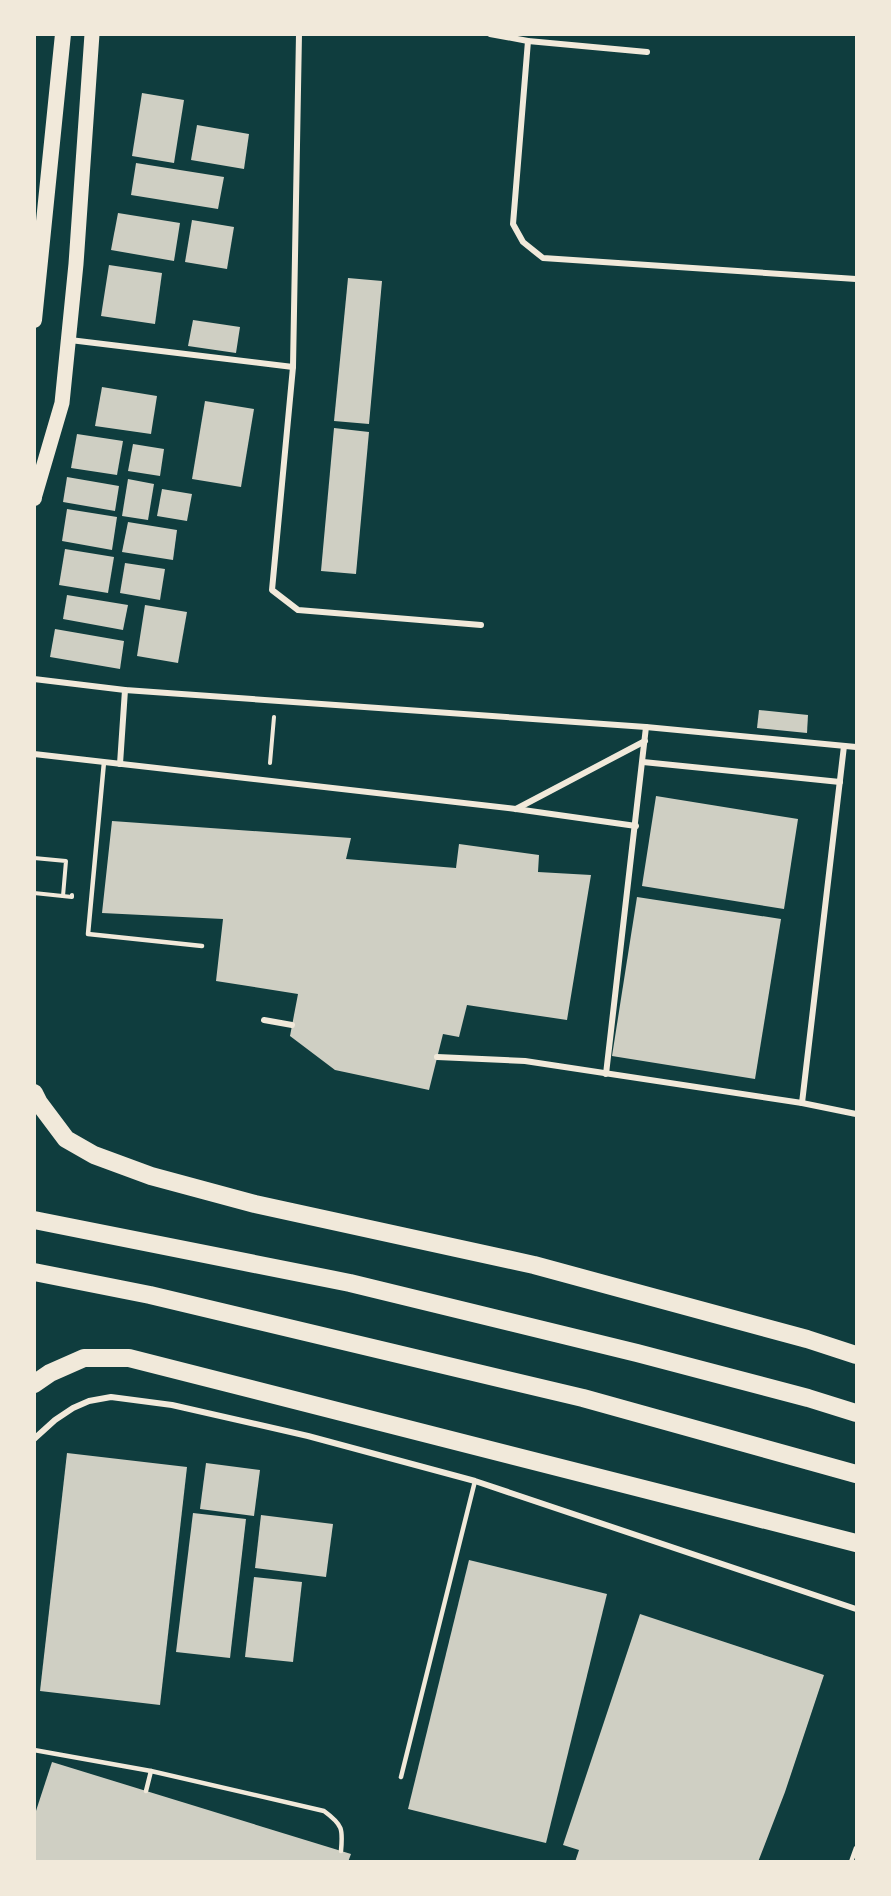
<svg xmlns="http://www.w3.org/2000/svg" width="891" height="1896" font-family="Overpass,sans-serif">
<rect width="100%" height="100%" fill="#0f3d3e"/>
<g fill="#cfcfc3">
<path d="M142,93L184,100L174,163L132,156Z"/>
<path d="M197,125L249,134L244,169L191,160Z"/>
<path d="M136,163L224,177L218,209L131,195Z"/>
<path d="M118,213L180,223L174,261L111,250Z"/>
<path d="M192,220L234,227L227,269L185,262Z"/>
<path d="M109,265L162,273L155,324L101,316Z"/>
<path d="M348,278L382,281L369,424L334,421Z"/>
<path d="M193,320L240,327L236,353L188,346Z"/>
<path d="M102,387L157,396L151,434L95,426Z"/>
<path d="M205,401L254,409L241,487L192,479Z"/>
<path d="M334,428L369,432L356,574L321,571Z"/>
<path d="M77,434L123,441L117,475L71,468Z"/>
<path d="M133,444L164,449L160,476L128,471Z"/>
<path d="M67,477L119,486L115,511L63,502Z"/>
<path d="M128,479L154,484L148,520L122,516Z"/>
<path d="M162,489L192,494L187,521L157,516Z"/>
<path d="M67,509L117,517L112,550L62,541Z"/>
<path d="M128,522L177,530L173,560L122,552Z"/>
<path d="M65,549L114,557L108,593L59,585Z"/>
<path d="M125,563L165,569L160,600L120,593Z"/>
<path d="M67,595L128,605L123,630L63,619Z"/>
<path d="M145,605L187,612L178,663L137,656Z"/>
<path d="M55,629L124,641L120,669L50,657Z"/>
<path d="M759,710L808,715L807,733L757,728Z"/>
<path d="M656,796L798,819L784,909L642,886Z"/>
<path d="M112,821L351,838L346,859L456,868L459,844L539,855L538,872L591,875L567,1020L467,1005L459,1037L443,1034L429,1090L335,1070L290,1036L298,994L216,981L223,919L102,913Z"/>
<path d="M637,897L781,919L755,1079L612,1056Z"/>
<path d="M67,1453L187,1467L160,1705L40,1691Z"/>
<path d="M206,1463L260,1470L254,1516L200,1509Z"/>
<path d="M193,1513L246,1519L230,1658L176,1652Z"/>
<path d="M261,1515L333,1524L326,1577L255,1568Z"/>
<path d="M469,1560L607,1594L546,1843L408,1809Z"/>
<path d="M254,1577L302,1582L293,1662L245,1657Z"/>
<path d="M640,1614L824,1675L785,1792L758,1862H575L579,1850L563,1845Z"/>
<path d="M52,1762L351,1854L348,1862H40L34,1860V1817Z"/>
</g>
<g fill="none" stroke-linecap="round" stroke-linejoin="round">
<g stroke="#f1e9da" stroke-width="4">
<path d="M270,763L274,717"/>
<path d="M34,858L66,861L63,896"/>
<path d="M34,893L72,897V895"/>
</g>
<g stroke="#f1e9da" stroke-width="4.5">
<path d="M104,762L88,934L202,946"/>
<path d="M34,1750L151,1771L324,1811C343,1825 343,1829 341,1851"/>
<path d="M401,1777L475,1481"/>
<path d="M146,1791L151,1771"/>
<path d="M851,1862L856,1848"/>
</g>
<g stroke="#f1e9da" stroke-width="6">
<path d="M299,34L293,367L272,590L298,610L481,625"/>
<path d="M490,34L528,41L647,52"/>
<path d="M528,41L513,224L523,242L543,258L856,279"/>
<path d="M70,340L293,367"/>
<path d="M34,679L125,690L646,727L856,747"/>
<path d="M34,754L516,809L636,826"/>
<path d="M643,762L840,782"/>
<path d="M120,764L125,690"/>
<path d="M516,809L645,741"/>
<path d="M264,1020L292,1025"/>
<path d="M437,1057L525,1061L802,1103L856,1114"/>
<path d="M606,1074L646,727"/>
<path d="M802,1103L844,746"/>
<path d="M34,1439L55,1420L73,1408L89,1401L111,1397L172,1405L308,1436L475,1481L856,1609"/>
</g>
<path stroke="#f1e9da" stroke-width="15" d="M35,495L62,403L76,264L92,34"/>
<g stroke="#f1e9da" stroke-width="16">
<path d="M34,320L63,34"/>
<path d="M34,492V498"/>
</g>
<g stroke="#f1e9da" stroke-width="18">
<path d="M34,1093L39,1103L66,1139L94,1155L151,1176L255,1204L534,1265L807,1339L856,1355"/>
<path d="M34,1220L350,1283L637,1353L808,1398L856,1413"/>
<path d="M34,1272L150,1295L583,1398L856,1474"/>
<path d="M34,1384L50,1373L84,1358H129L856,1543"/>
</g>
</g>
<rect width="891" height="1896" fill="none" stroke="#f1e9da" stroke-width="72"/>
</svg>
